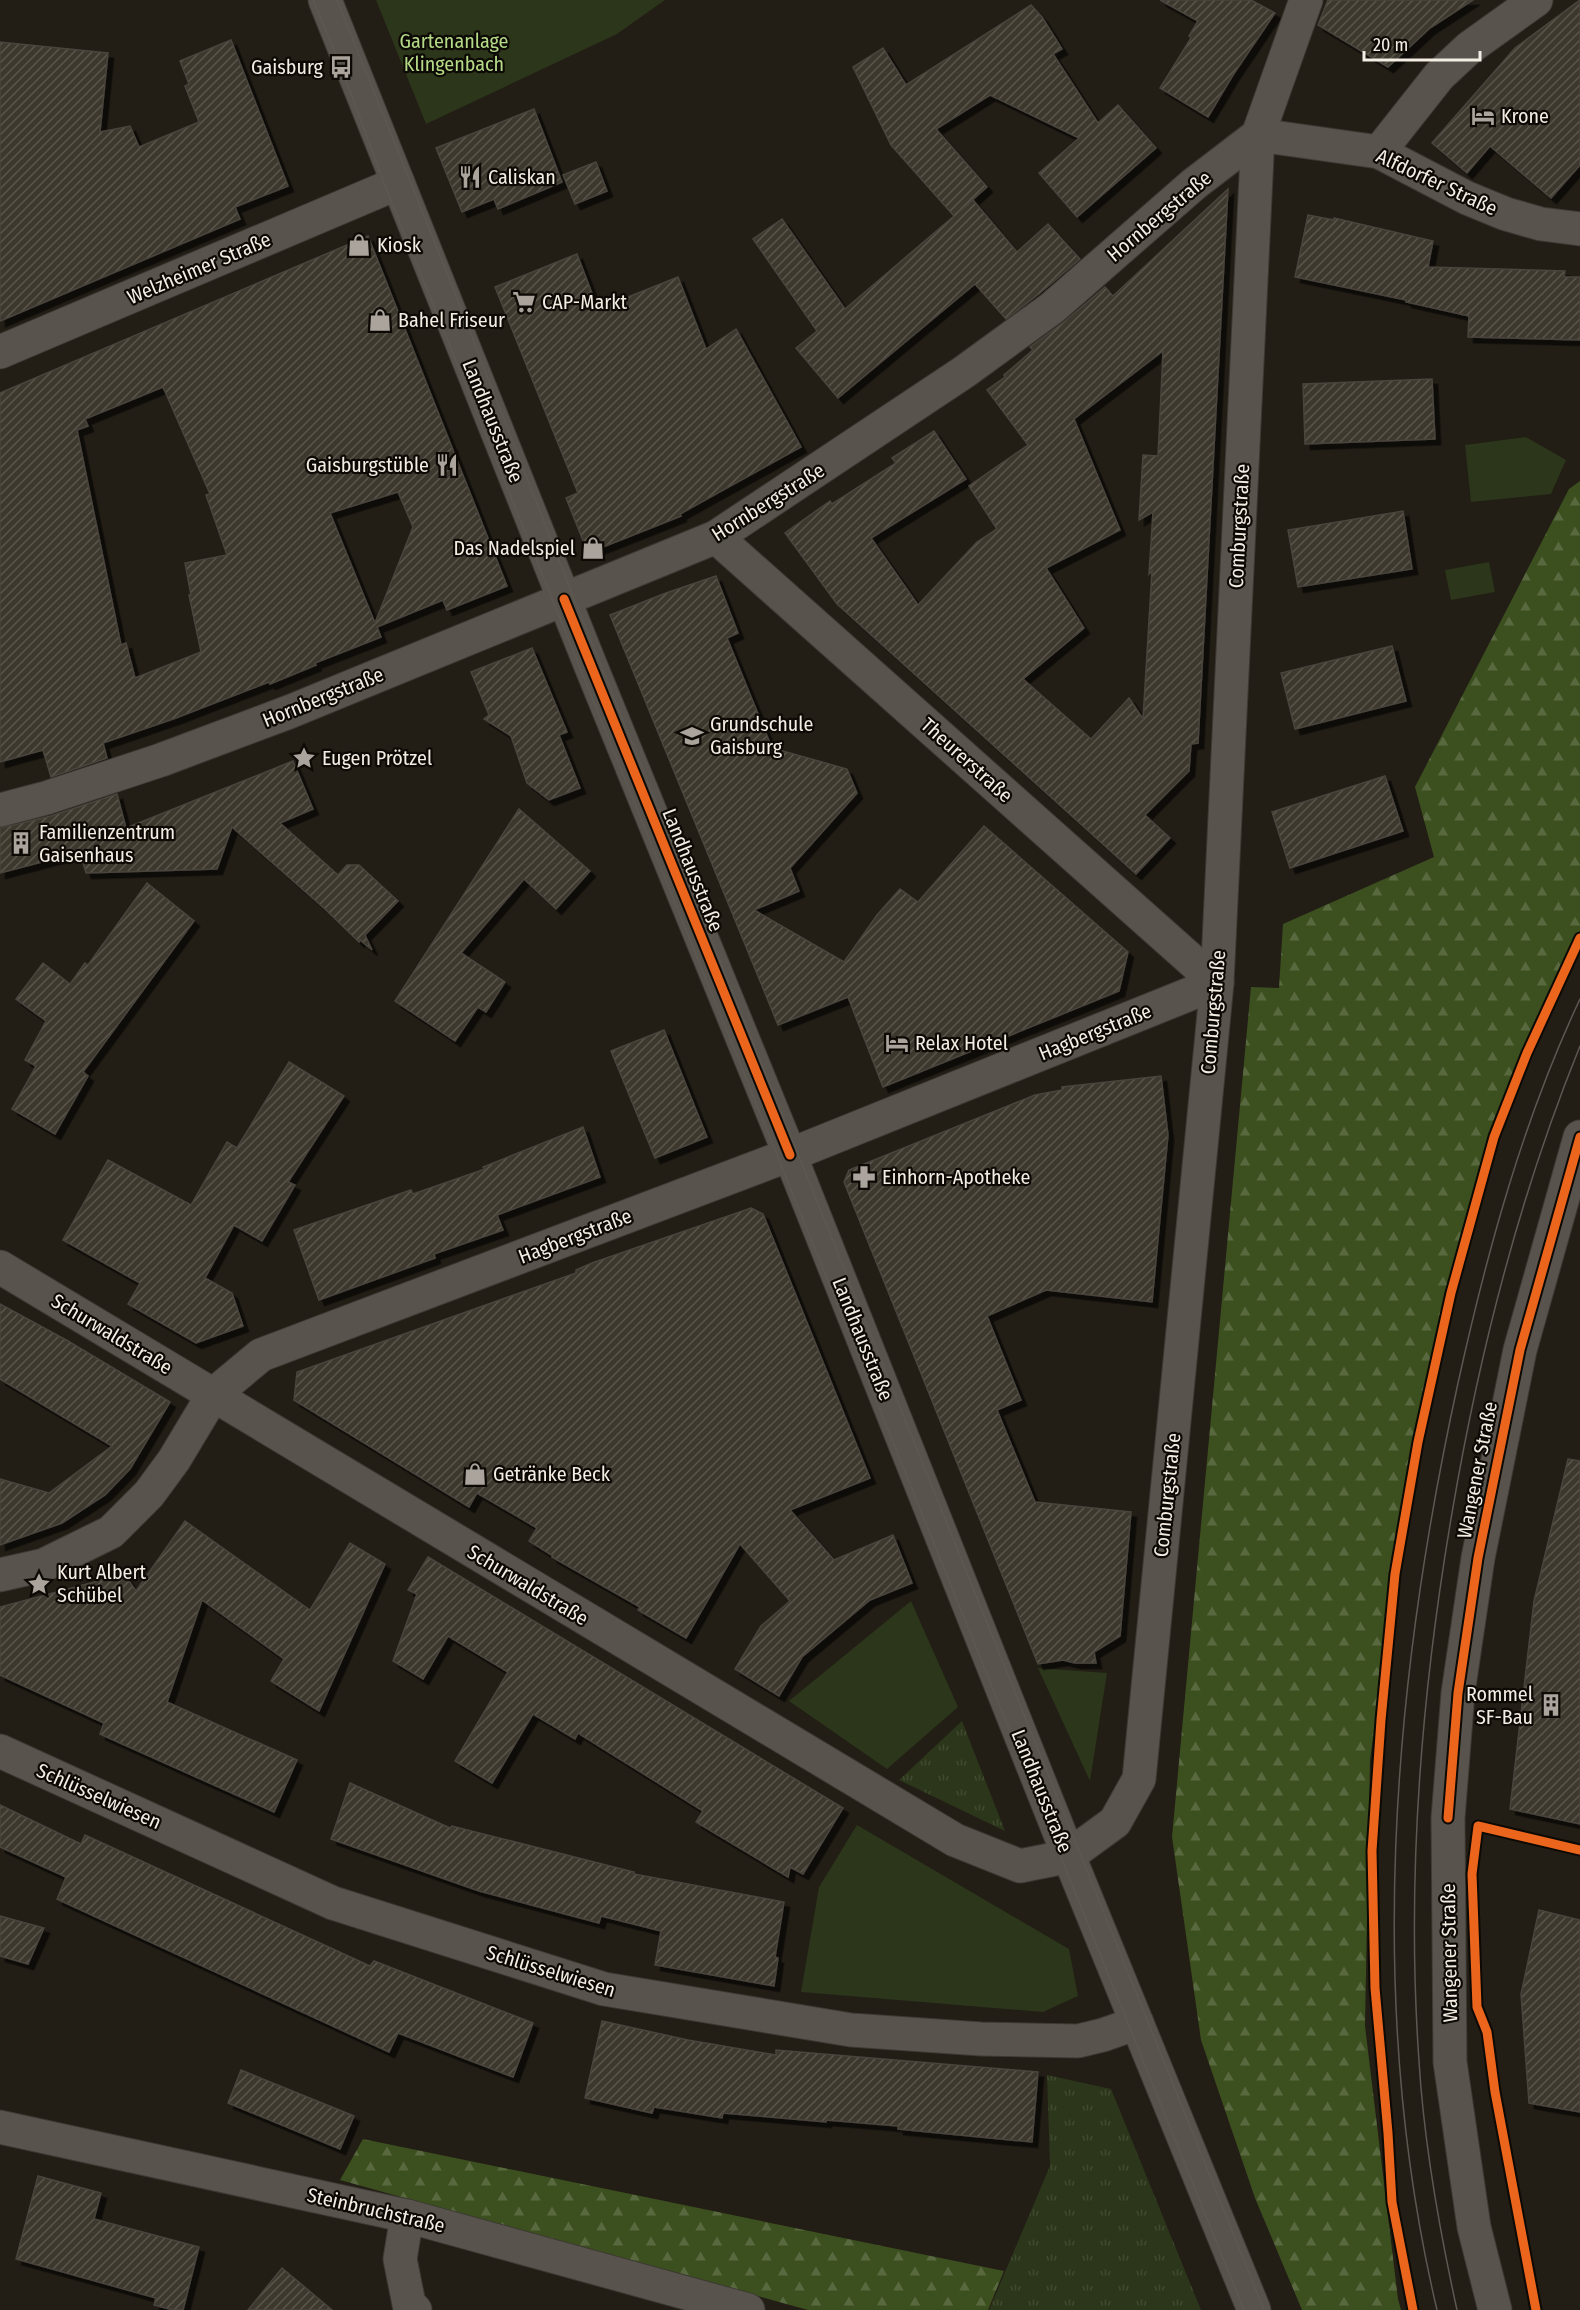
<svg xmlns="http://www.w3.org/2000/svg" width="1580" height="2310" font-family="'Fira Sans Condensed',sans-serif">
<defs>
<pattern id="grass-tufts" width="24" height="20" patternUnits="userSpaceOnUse" patternTransform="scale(1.5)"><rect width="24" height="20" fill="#2b361a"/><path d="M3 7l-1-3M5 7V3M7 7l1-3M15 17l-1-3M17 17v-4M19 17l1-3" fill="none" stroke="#404a30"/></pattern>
<pattern id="forest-firs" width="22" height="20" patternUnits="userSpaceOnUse" patternTransform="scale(1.5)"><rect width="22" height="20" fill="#3c4f1e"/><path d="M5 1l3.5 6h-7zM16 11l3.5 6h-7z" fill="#59693f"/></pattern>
<pattern id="building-hatch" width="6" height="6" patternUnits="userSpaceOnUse" patternTransform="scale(1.5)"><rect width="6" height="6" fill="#3d382e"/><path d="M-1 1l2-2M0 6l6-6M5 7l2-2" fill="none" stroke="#5a554c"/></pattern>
<filter id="shadow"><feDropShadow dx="5.5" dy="5.5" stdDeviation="0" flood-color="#0009"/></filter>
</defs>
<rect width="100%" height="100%" fill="#221d15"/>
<g fill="url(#grass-tufts)">
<path d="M962,1721L1005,1831L899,1780Z"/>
<path d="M1047,2075L1111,2089L1201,2310H989L1050,2166Z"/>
</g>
<g fill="url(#forest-firs)">
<path d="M1580,481V931L1572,944L1489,1136L1413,1438L1370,1760L1365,2026L1398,2299L1401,2310H1302L1255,2198L1201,2040L1172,1837L1251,987L1279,988L1283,924L1434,857L1415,787L1569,489Z"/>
<path d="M363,2139L1004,2271L988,2310H808L340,2180Z"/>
</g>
<g fill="#2b361a">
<path d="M376,0H665L617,34L426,124Z"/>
<path d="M1526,437L1566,460L1551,494L1471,502L1465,445Z"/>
<path d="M1489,562L1495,592L1451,600L1445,570Z"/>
<path d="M911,1601L958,1707L887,1769L789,1701Z"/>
<path d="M1038,1668L1107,1673L1090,1781Z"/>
<path d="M857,1825L1069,1949L1078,1996L1043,2012L801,1992L819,1887Z"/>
</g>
<g fill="url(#building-hatch)" stroke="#49443d" stroke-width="1.5" fill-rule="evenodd" filter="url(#shadow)">
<path d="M1160,0H1251L1275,13L1233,75L1208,117L1160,88L1191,38L1189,36L1198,21Z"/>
<path d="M1328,0H1473L1430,28L1388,67L1318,25Z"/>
<path d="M1580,0V165L1551,198L1490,146L1467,173L1432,143L1515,48Z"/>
<path d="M1031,5L1042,17L1062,49L1053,54L1098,123L1118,105L1156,148L1077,217L1039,173L1079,138L990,95L936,129L987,187L959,212L973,200L1017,252L1048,224L1080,259L1040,293L1006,319L975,284L838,398L796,348L817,331L753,239L782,219L845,309L954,216L891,145L853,67L883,48L906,85Z"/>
<path d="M231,40L288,186L235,207L240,219L0,321V42L108,53L100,132L130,126L139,147L199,122L185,86L189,84L180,61Z"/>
<path d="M534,109L562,182L498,209L494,199L462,212L436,148Z"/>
<path d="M596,162L607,191L575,204L563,175Z"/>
<path d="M1228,189L1198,743L1191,744L1189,771L1145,815L1170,838L1136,874L837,604L785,533L830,501L832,504L896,463L892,458L934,431L966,479L871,538L918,605L977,542L997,529L969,486L1028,445L987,390L1005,377L1004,375L1033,350L1030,347L1064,322L1105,287L1113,296ZM1163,351L1158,456L1143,455L1139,520L1153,512L1149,574L1152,571L1143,719L1129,698L1091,739L1023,679L1084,628L1046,568L1120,530L1074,419Z"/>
<path d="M1308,215L1334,220V218L1433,241L1428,267L1565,271L1564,277H1580V340L1468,337L1469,316L1406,302V300L1295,277Z"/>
<path d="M368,236L507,586L447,610L443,600L377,627L381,637L315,663L316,665L270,684L269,682L176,718L103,743L107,758L51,777L43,750L0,762V393ZM163,387L210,494L206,495L227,555L185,563L191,595H189L201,652L135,678L126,643L121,645L77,430L88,426L85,419ZM398,492L413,527L375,623L330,513Z"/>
<path d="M577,254L598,309L678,277L706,349L736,329L801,447L680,514L681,516L588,553L566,498L578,493L495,287Z"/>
<path d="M1432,379L1435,439L1305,444L1303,384Z"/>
<path d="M1403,511L1412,569L1298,587L1288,530Z"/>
<path d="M716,576L738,633L727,638L772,748L847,769L857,793L790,868L799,891L754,910L844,962L877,915L900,889L918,902L984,826L1128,952L1119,991L883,1087L848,997L778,1025L610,615L666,593Z"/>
<path d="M1392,646L1406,701L1295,729L1281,673Z"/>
<path d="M532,648L567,732L559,735L580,788L549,800L527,783L511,736L484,719L489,715L471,672Z"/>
<path d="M293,761L313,809L280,823L338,875L347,865H359L398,901L365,935L372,950L360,940L359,942L325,909L232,827L217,869L86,873L80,852L0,873V828L51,816L117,794L126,828Z"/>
<path d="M1385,776L1403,831L1290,868L1272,812Z"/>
<path d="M519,809L590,871L556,909L524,879L461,953L505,982L486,1012L478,1007L455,1041L395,1001Z"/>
<path d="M147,883L194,921L83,1072L88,1076L55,1134L12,1109L36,1066L25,1060L46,1021L16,999L43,963L70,984L85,963L88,965Z"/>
<path d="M664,1030L707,1137L655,1158L611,1051Z"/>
<path d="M289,1062L344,1096L288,1182L295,1185L262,1241L234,1225L205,1278L232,1293L243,1326L196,1343L128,1304L140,1283L63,1240L108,1160L191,1205L227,1142L237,1148Z"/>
<path d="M1161,1076L1168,1135L1152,1302L1046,1290L987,1316L1021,1400L997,1410L1035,1502L1131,1512L1120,1636L1094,1652L1096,1663H1075L1063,1660L1038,1664L844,1182L849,1170L1035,1095L1062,1090V1087Z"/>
<path d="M583,1127L600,1177L497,1215L503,1230L434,1254L435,1258L319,1300L294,1230L411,1190L413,1194L485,1169L483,1167Z"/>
<path d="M751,1208L763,1214L870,1478L790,1510L834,1560L893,1535L912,1583L870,1600L802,1657L779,1696L735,1669L761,1626L790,1601L740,1544L686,1638L638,1610L640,1607L552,1557L553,1556L529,1541L537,1528L477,1493L469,1507L294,1400L297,1372L576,1273V1270L592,1263Z"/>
<path d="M0,1304L68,1341L170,1402L130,1469L105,1495L62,1523L0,1545V1479L49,1493L112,1446L0,1379Z"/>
<path d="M1568,1459L1580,1461V1824L1510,1809L1534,1601Z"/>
<path d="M185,1521L310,1610L350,1543L385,1564L319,1711L271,1681L284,1659L202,1600L167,1702L297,1760L274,1812L100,1734L104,1723L0,1675V1607L124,1574L136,1591Z"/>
<path d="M428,1557L843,1808L803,1874L790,1867L788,1877L696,1822L703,1811L578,1733L575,1739L533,1714L492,1783L455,1761L508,1672L448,1636L423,1679L393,1661L417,1594L408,1590Z"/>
<path d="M350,1783L450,1828L452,1826L634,1872V1874L784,1902L775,1957L778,1958L774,1986L655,1965L661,1931L601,1916L599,1923L479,1891L331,1839Z"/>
<path d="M0,1805L81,1844L85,1835L370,1966L374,1961L533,2023L513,2077L398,2033L389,2052L57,1899L66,1877L0,1847Z"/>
<path d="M1539,1910L1580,1920V2112L1529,2103L1521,1994Z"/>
<path d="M0,1916L44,1928L28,1964L0,1956Z"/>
<path d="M602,2021L688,2040L776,2055V2050L1038,2072L1032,2142L898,2129V2126L826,2120V2122L723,2113L722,2118L654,2107L652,2113L585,2098Z"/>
<path d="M241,2070L354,2116L340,2149L228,2103Z"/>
<path d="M38,2176L101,2193L94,2219L199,2247L183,2310H173L154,2305L156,2298L16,2259Z"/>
<path d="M282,2268L332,2310H248Z"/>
</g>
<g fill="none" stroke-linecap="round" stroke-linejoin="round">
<g stroke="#3d3933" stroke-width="35">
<g id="street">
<path d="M325,0L590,664L790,1155L1068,1854L1254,2310"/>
<path d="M1258,135L1379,152L1467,198L1506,214L1541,224L1580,229"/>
<path d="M1379,152L1439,76L1469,48L1536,0"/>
<path d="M0,352L398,183"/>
<path d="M0,810L46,798L161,760L289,712L716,537L964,372L1052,308L1194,184L1258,135L1306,0"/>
<path d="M0,1267L955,1840L1020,1866L1060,1858L1078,1849L1115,1822L1139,1779L1217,983L1258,135"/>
<path d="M0,1575L44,1565L111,1532L149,1494L174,1460L213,1395L261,1355L797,1152L1217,983L716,537"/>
<path d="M0,1751L333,1903L604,1989L851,2030L981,2039L1078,2041L1103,2035L1137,2023"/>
<path d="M0,2127L407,2216L748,2310"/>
<path d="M407,2216L400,2259L409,2304L415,2310"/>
</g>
</g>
<g stroke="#3d3933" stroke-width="35">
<path id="secondary" d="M1495,2310L1474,2227L1450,2062L1448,1818L1458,1693L1478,1558L1520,1350L1580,1137"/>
</g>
<use href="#street" stroke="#58544d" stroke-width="33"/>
<use href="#secondary" stroke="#58544d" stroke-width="33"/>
<g stroke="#5d5852" stroke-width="1.5">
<path d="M313,0L341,67L386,188L1244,2310"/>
<path d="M337,0L449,278L573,596L1264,2310"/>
<path d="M1437,2310C1365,2006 1392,1685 1458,1383C1487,1252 1523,1120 1580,999"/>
<path d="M1457,2310C1439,2228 1424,2145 1419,2061C1406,1877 1421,1694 1452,1513C1479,1354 1519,1196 1580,1046"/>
</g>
<g stroke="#0d0904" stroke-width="13">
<g id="cycleway">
<path d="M564,599L790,1155"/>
<path d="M1448,1818L1458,1693L1478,1558L1520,1350L1580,1137"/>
<path d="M1413,2310L1392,2202L1388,2133L1375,1988L1372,1851L1381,1720L1395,1574L1418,1442L1451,1293L1494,1137L1527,1053L1580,938"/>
<path d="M1536,2310L1495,2092L1487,2032L1477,2007L1472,1874L1478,1826L1580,1850"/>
</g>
</g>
<use href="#cycleway" stroke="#eb651d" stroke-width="9"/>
</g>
<defs>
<g id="bus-bare" transform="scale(1.8)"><path d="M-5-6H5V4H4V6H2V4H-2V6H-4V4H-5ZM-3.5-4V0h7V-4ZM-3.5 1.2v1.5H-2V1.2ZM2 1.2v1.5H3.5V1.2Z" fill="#aaa49c" stroke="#0d0904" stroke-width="2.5" paint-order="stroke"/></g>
<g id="hotel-bare" transform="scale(1.8)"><path d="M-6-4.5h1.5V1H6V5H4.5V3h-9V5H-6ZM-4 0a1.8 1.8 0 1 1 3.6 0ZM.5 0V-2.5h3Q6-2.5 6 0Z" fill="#aaa49c" stroke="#0d0904" stroke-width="2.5" paint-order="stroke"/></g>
<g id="restaurant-bare" transform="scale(1.8)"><path d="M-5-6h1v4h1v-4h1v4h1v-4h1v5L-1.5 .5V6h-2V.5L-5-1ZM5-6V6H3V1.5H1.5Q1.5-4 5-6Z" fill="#aaa49c" stroke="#0d0904" stroke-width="2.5" paint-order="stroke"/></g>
<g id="shop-bare" transform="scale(1.8)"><path d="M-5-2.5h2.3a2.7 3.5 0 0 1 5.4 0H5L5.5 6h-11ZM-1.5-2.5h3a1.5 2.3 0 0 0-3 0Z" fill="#aaa49c" stroke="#0d0904" stroke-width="2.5" paint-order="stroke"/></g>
<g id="supermarket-bare" transform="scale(1.8)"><path d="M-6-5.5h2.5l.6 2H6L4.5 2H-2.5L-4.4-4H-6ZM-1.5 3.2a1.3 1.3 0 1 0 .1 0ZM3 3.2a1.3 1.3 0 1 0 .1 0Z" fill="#aaa49c" stroke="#0d0904" stroke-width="2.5" paint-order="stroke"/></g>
<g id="school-bare" transform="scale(1.8)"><path d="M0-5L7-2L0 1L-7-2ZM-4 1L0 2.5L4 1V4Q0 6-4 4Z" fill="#aaa49c" stroke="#0d0904" stroke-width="2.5" paint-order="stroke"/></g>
<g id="sight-bare" transform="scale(1.8)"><path d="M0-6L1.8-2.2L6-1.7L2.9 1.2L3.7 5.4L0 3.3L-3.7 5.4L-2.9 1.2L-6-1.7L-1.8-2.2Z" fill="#aaa49c" stroke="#0d0904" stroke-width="2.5" paint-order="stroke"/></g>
<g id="building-bare" transform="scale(1.8)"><path d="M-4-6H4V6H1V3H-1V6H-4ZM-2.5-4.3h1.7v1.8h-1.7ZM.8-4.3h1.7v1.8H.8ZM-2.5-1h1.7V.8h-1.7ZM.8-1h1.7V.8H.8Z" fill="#aaa49c" stroke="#0d0904" stroke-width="2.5" paint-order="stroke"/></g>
<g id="pharmacy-bare" transform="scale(1.8)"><path d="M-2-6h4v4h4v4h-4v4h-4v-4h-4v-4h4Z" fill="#aaa49c" stroke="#0d0904" stroke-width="2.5" paint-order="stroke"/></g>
</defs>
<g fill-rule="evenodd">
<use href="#bus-bare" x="341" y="67"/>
<use href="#hotel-bare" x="1483" y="116"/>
<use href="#restaurant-bare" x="470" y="177"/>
<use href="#shop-bare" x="359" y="245"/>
<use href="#supermarket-bare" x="524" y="302"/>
<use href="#shop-bare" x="380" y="320"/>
<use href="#restaurant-bare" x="447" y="465"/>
<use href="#shop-bare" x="593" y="548"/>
<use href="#school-bare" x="692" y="736"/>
<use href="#sight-bare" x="304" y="758"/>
<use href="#building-bare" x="21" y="843"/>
<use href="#hotel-bare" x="897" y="1043"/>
<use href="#pharmacy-bare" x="864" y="1177"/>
<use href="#shop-bare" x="475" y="1474"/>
<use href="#sight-bare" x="39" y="1584"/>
<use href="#building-bare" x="1551" y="1705"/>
</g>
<g text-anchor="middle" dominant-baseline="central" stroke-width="4.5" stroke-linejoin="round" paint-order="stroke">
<g font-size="20" fill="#b4da87" stroke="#0d0904">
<text x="454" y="41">Gartenanlage<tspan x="454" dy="23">Klingenbach</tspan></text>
</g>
<g font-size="20" fill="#f4ede4" stroke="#0d0904" text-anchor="start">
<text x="323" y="67" text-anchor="end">Gaisburg</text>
<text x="1501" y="116">Krone</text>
<text x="488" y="177">Caliskan</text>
<text x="377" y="245">Kiosk</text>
<text x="542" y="302">CAP-Markt</text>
<text x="398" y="320">Bahel Friseur</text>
<text x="429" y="465" text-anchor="end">Gaisburgstüble</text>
<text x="575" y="548" text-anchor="end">Das Nadelspiel</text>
<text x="710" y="724">Grundschule<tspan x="710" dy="23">Gaisburg</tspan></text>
<text x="322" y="758">Eugen Prötzel</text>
<text x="39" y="832">Familienzentrum<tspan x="39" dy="23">Gaisenhaus</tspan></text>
<text x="915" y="1043">Relax Hotel</text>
<text x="882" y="1177">Einhorn-Apotheke</text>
<text x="493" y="1474">Getränke Beck</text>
<text x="57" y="1572">Kurt Albert<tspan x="57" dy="23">Schübel</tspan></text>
<text x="1533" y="1694" text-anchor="end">Rommel<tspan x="1533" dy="23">SF-Bau</tspan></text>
</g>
<g font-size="20" fill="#f4ede4" stroke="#0d0904">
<text transform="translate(1437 182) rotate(25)">Alfdorfer Straße</text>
<text transform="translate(1159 216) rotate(-40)">Hornbergstraße</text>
<text transform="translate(199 268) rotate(-23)">Welzheimer Straße</text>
<text transform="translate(493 421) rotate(68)">Landhausstraße</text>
<text transform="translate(768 502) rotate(-32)">Hornbergstraße</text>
<text transform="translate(1239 526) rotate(-87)">Comburgstraße</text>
<text transform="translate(323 697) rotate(-22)">Hornbergstraße</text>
<text transform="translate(967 760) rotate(42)">Theurerstraße</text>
<text transform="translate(693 870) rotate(68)">Landhausstraße</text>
<text transform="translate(1213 1012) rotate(-85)">Comburgstraße</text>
<text transform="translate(1095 1032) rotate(-22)">Hagbergstraße</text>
<text transform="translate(575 1236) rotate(-21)">Hagbergstraße</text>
<text transform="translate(112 1334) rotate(31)">Schurwaldstraße</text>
<text transform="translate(863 1339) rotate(68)">Landhausstraße</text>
<text transform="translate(1477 1470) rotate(-79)">Wangener Straße</text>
<text transform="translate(1167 1495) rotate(-84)">Comburgstraße</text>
<text transform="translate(528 1585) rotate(31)">Schurwaldstraße</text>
<text transform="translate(1042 1791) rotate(68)">Landhausstraße</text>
<text transform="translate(99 1796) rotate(24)">Schlüsselwiesen</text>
<text transform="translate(1449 1953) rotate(-91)">Wangener Straße</text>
<text transform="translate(551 1971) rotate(17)">Schlüsselwiesen</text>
<text transform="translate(376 2210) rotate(13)">Steinbruchstraße</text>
</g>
</g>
<path d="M1364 51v9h116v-9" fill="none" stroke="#f4ede4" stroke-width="3"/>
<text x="1373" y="51" font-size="18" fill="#f4ede4" stroke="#0d0904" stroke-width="4.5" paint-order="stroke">20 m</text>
</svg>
